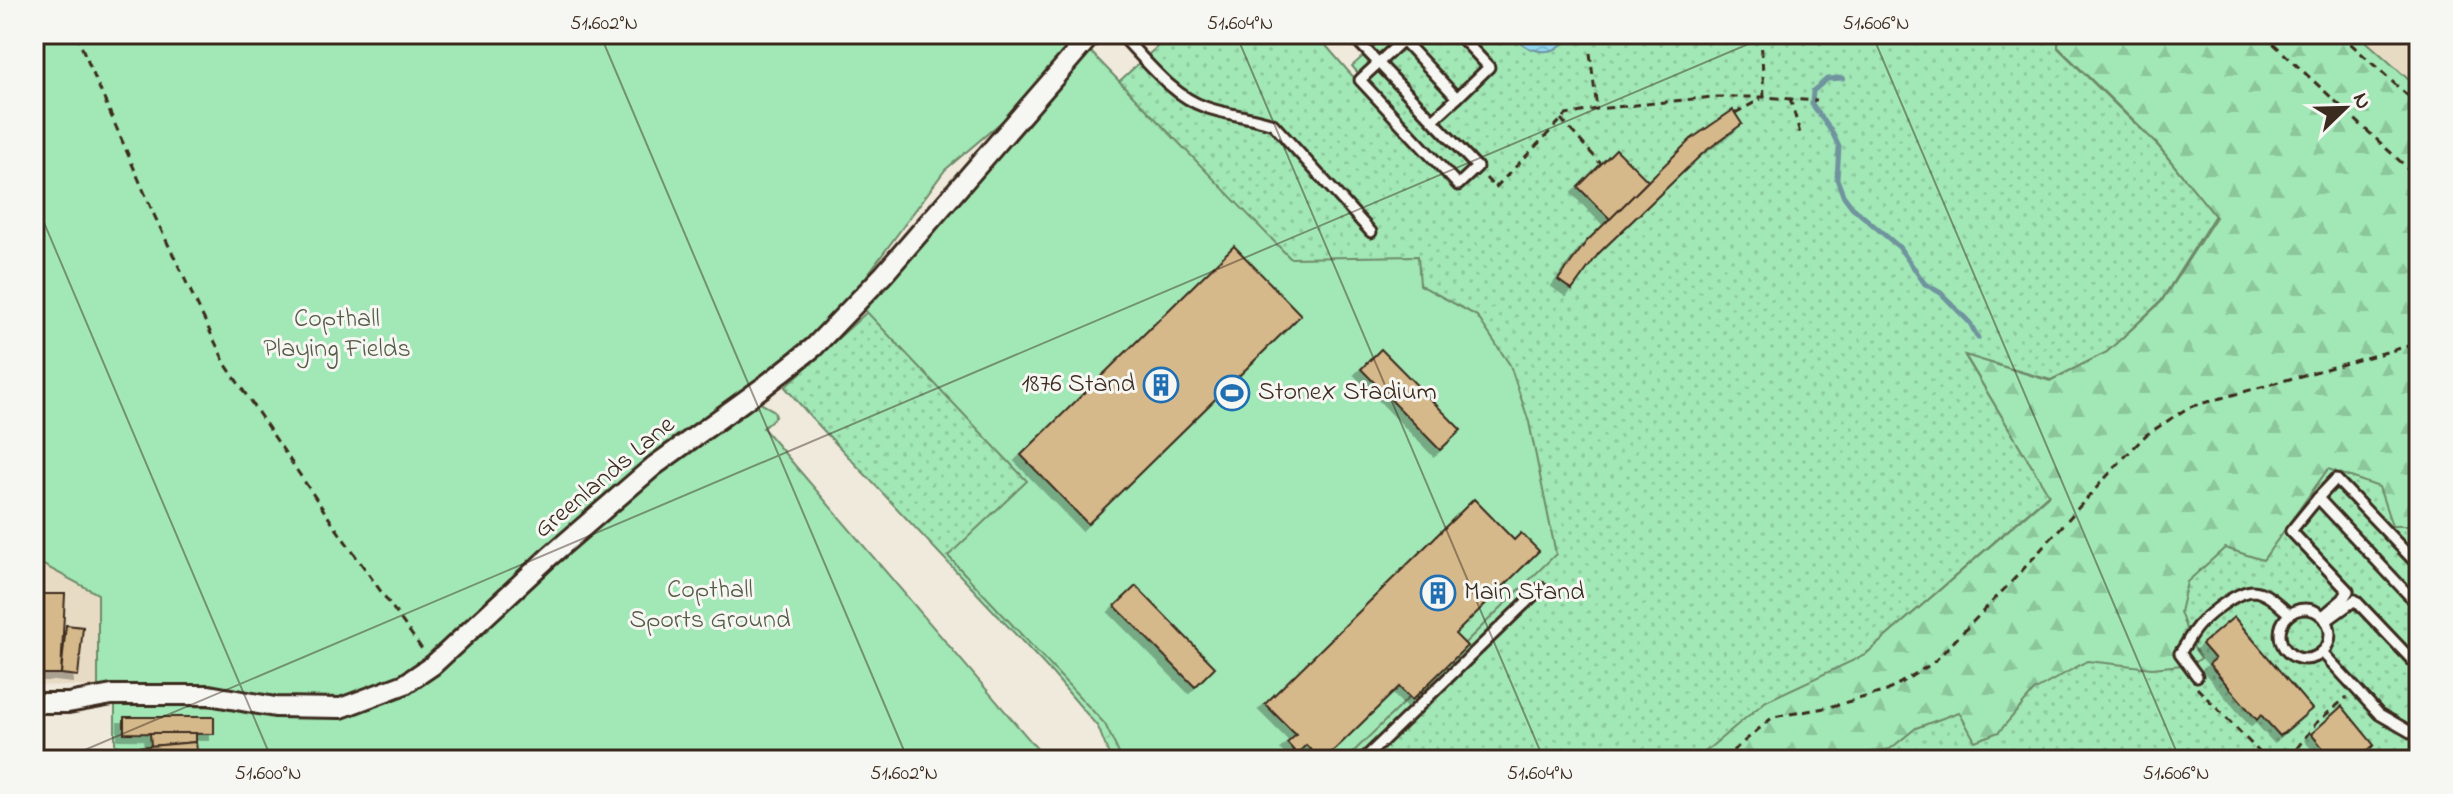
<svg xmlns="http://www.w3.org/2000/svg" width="2453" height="794" font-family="'Indie Flower',sans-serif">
<defs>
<pattern id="grass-dots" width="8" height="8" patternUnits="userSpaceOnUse" patternTransform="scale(2)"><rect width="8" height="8" fill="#a1e8b6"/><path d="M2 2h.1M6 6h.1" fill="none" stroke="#8cc79c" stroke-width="1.8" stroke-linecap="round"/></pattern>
<pattern id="forest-firs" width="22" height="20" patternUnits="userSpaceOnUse" patternTransform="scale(2)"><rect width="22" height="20" fill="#a1e8b6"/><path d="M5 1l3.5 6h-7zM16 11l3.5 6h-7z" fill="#8cc79c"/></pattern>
<pattern id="water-waves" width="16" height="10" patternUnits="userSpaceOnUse" patternTransform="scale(2)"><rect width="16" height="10" fill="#92daf4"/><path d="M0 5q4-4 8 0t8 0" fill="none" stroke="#7fbbd1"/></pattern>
<filter id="shadow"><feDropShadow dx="-6" dy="6" stdDeviation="0" flood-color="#0004"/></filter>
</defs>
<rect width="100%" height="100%" fill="#f0eadd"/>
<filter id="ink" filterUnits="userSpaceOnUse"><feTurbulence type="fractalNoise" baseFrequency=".0125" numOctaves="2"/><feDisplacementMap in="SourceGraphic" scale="16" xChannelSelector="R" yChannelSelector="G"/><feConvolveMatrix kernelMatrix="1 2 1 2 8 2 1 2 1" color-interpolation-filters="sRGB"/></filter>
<g filter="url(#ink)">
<g fill="#e8dbc4">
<path d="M2359,34H2419V88Z"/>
<path d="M34,560L98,594V687L34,685Z"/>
</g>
<path fill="url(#grass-dots)" stroke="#6e896a" stroke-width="2" d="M1171,34H1316L1348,71L1443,174L1352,66L1388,34H2059L2058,48L2159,147L2215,215L2161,301L2106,353L2051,380L1965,356L2049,494L1865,655L2343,449L2419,493V760H1111L1098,727L1052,673L811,417L785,387Z"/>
<path fill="url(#forest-firs)" stroke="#6e896a" stroke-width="2" d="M2059,34H2358L2419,89V526H2392L2379,487L2328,469L2263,560L2225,548L2187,582L2180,612L2192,645L2201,658L2193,664L2152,668L2087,661L2034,691L1999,732L1975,741L1959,712L1916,728L1890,749L1861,754L1852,760H1695L1766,701L1865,655L2049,495L1965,355L2050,381L2107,352L2161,302L2216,217L2157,144L2058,47Z"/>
<g fill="#a1e8b6" stroke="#6e896a" stroke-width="2" fill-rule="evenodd">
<path d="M34,34H1093L1060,72L945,170L814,347L762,388L760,403L773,410L776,416L763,428L1039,751L1043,760H129V749L115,745V705L98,687V594L34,560ZM369,698L312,709L138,705Z"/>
<path d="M1090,51L1290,258L1418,256L1420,285L1477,316L1510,365L1529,422L1556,554L1345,760H1122L1105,724L948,556L1027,481L863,308Z"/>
</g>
<path fill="url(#water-waves)" stroke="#6f949e" stroke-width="2" d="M1515,34H1568C1566,38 1565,43 1561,45C1548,57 1521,50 1515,34Z"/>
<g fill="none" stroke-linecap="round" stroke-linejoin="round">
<path stroke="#6f949e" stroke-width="5" d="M1843,78L1827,79L1813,91L1812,104L1832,132L1839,147L1837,179L1843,195L1852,207L1899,247L1925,284L1941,293L1970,323L1978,338"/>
</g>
<g fill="#d6b98b" stroke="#3b2a1e" stroke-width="2" filter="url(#shadow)">
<path d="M1733,110L1742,124L1703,153L1599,253L1572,290L1558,280L1587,241L1691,139Z"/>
<path d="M1616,149L1648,181L1610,219L1578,187Z"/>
<path d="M1234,246L1301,315L1088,524L1021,455Z"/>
<path d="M1381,349L1461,430L1440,450L1361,369Z"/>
<path d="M1474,499L1514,540L1521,533L1539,551L1455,634L1467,646L1412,700L1399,687L1324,760H1321L1306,745L1297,754L1287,743L1296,735L1265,704Z"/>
<path d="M1136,586L1215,667L1195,687L1115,606Z"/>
<path d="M38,594H65L61,674H38Z"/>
<path d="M2234,617L2312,709L2280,736L2261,715L2257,720L2209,664L2215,659L2202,644Z"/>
<path d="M66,625L83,627L78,676L61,674Z"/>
<path d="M2342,706L2374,745L2356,760H2333L2311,734Z"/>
<path d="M124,717H214V734L124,733Z"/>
<path d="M150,733H196V742L151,746Z"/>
<path d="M196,742L198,760H138V747Z"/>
</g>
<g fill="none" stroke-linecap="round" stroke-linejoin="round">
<g stroke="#3b2a1e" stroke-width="15">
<g id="service">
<path d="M1120,34C1145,59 1171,95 1205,107C1227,115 1250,116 1273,124L1371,232"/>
<path d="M1351,34L1477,167L1458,185L1360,80L1403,40L1457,98L1489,67L1458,34"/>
<path d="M1433,120L1457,98"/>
<path d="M2318,498L2336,479L2419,566"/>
<circle cx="2305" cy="634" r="25"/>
<path d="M2323,616L2343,599L2348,591L2291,531L2318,498L2419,606"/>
<path d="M2326,621L2355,600L2413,661L2419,657"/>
<path d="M2322,652L2379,714L2419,737"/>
<path d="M2197,676L2180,653C2185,646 2189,638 2194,631C2203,618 2235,592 2252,591C2266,591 2279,605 2289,614"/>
<path d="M1363,760L1541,588"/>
</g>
</g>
<g stroke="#3b2a1e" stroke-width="24">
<path id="minor" d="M34,703H68L112,695H209L275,707L341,708L405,684L433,665L549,557L654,466L762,388L814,347L884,274L1092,34"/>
</g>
<g stroke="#3b2a1e" stroke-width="3" stroke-dasharray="8 6" stroke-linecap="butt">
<path d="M76,34L155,217L226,365L333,524L424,652"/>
<path d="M1761,34L1764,97"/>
<path d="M2263,34L2402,163L2419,182"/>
<path d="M2340,34L2419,106"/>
<path d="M1590,53L1597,109"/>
<path d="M1790,98L1801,137"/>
<path d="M1735,113L1761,99"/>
<path d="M1561,119L1601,164"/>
<path d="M1486,178L1495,188L1566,115L1597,109L1713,97H1764L1817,101"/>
<path d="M2197,688L2267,760"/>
<path d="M1722,760L1773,717L1825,708L1887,691L1933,663L2018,575L2117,465L2146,435L2189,407L2419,343"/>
<path d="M2288,760L2316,723L2347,697"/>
</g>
<use href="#service" stroke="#f6f6f2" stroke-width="9"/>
<use href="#minor" stroke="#f6f6f2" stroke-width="18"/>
</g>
</g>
<path fill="none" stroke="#3b2a1e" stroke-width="2" stroke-opacity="0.45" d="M600,34L908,760M1236,34L1544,760M1872,34L2180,760M34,199L272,760M61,760L1772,34M2394,760L2419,749"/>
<defs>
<g id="building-ring" transform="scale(1.8)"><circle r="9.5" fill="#f6f6f2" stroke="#1f6fb2" stroke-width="1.5"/><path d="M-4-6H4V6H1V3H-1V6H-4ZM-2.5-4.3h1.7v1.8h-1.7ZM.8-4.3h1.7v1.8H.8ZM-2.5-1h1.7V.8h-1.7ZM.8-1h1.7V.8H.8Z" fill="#1f6fb2"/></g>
<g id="stadium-ring" transform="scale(1.8)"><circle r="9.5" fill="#f6f6f2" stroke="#1f6fb2" stroke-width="1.5"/><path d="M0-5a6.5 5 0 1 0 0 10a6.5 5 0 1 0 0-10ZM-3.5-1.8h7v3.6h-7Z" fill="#1f6fb2"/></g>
</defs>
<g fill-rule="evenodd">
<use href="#building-ring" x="1161" y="385"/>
<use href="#stadium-ring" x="1232" y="393"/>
<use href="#building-ring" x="1438" y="593"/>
</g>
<g text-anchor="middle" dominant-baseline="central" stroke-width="6" stroke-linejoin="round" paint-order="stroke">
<g font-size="26" fill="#545a44" stroke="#f6f6f2">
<text x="337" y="320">Copthall<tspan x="337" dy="30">Playing Fields</tspan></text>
<text x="710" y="591">Copthall<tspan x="710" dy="30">Sports Ground</tspan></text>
</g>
<g font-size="26" fill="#3b2a1e" stroke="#f6f6f2" text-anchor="start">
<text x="1135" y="385" text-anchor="end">1876 Stand</text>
<text x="1258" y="393">StoneX Stadium</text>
<text x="1464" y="593">Main Stand</text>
</g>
<g font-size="26" fill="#3b2a1e" stroke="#f6f6f2">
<text transform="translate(605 478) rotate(-40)">Greenlands Lane</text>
</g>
</g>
<rect width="2453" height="794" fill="none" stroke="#f6f6f2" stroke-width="88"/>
<g transform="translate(2345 108) rotate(67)" stroke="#f6f6f2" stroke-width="6" paint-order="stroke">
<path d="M0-6L14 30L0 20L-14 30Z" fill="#3b2a1e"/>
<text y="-12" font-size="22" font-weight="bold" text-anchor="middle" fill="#3b2a1e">N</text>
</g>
<rect x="44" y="44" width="2365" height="706" fill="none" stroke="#3b2a1e" stroke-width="3"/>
<g font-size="20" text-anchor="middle" fill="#3b2a1e">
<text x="604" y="29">51.602°N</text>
<text x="1240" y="29">51.604°N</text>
<text x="1876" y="29">51.606°N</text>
<text x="268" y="779">51.600°N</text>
<text x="904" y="779">51.602°N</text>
<text x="1540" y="779">51.604°N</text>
<text x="2176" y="779">51.606°N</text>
</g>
</svg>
